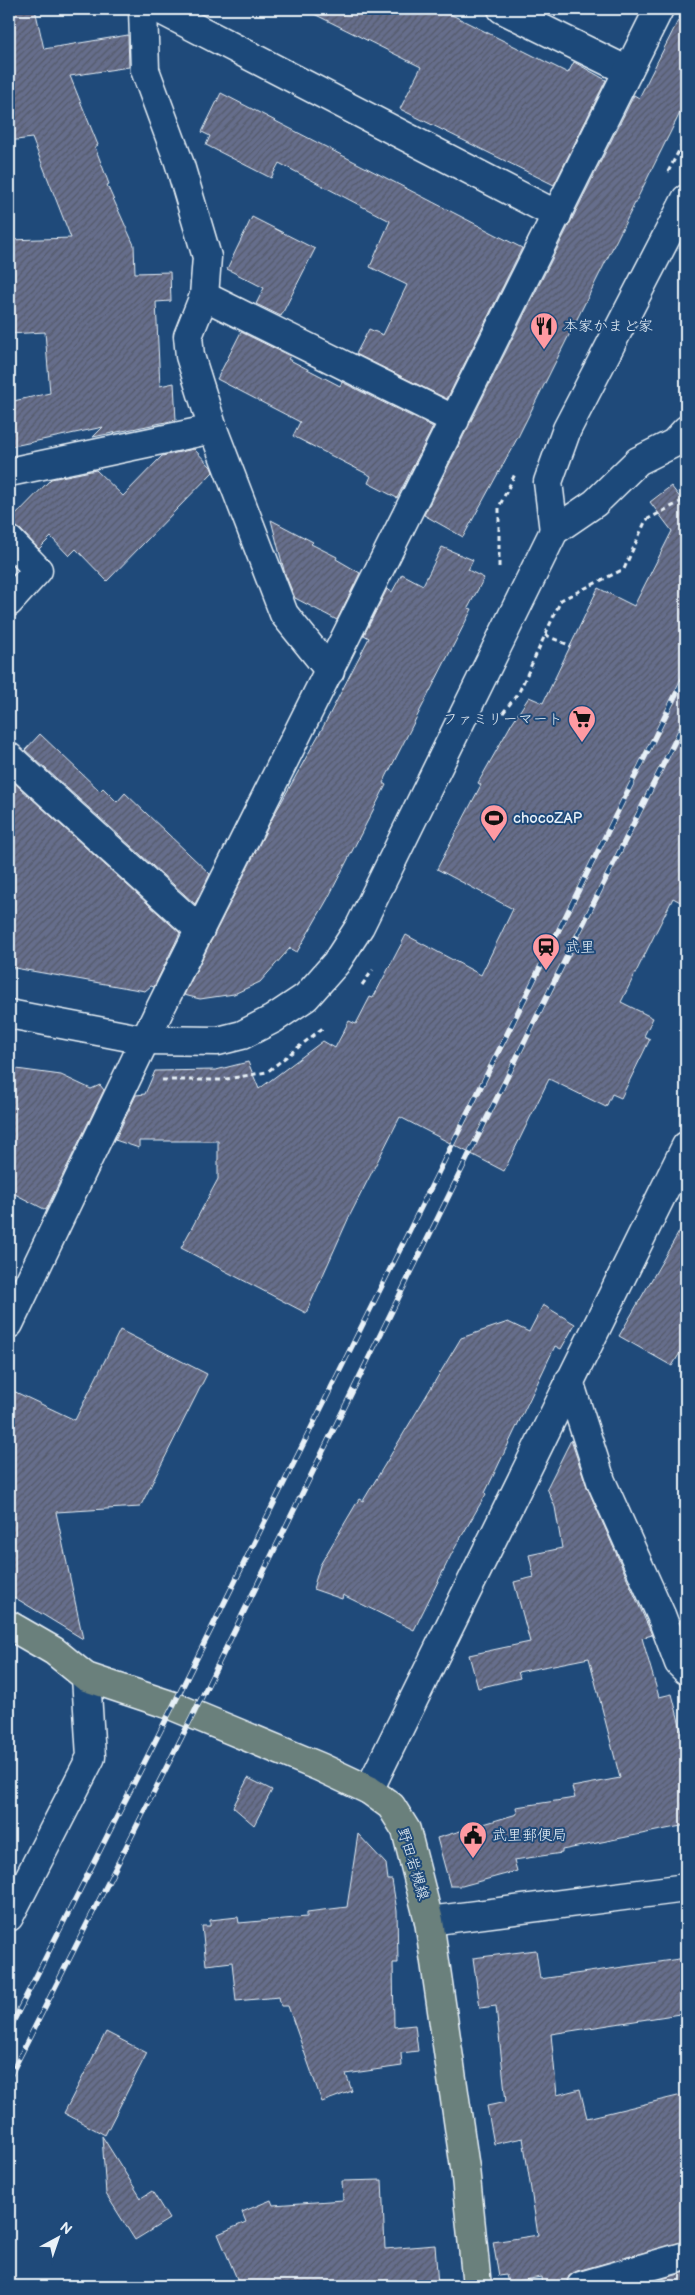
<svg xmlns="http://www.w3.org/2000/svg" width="695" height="2295" font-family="'Balsamiq Sans','Klee One',sans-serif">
<defs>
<pattern id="building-hatch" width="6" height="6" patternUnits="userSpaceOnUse" patternTransform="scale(1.25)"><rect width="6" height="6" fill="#666e8c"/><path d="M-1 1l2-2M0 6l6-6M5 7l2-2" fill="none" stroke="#545968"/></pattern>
</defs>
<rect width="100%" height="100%" fill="#1f4a7a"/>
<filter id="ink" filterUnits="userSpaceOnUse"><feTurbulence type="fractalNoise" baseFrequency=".02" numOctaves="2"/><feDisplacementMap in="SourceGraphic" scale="10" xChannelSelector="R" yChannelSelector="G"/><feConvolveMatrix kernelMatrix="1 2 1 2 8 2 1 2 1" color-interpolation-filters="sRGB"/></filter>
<g filter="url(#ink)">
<g fill="url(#building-hatch)" stroke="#e8f1f8">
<path d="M9,9H35L44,49L128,35L129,67L70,76L98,145L95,147L109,184L107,185L134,245L135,273L170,272L171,301L156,302L160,386L174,383L176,420L93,437L103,427L9,447V402L50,393L45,332L9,334V240L71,238L32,138L9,141Z"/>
<path d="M304,9H440L568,73L574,62L606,80L554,185L400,109L421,67Z"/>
<path d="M684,9H686V101L518,437L463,537L424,515L634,95L639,98Z"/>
<path d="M221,93L522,248L447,399L356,354L369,329L383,335L407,285L370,267L390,221L279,163L271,178L206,145L210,136L202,132Z"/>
<path d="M252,217L315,249L281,316L256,304L264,288L227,269Z"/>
<path d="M241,332L290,356L288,359L340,386L342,382L433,427L397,498L368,483L371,476L293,436L300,422L217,379Z"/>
<path d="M194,449L211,467L213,472L107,581L76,549L69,556L51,537L39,549L20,529L9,525V522L51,479L96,470L123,496L162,456Z"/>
<path d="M671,486L685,504L686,502V905L673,898L621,1002L653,1018L644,1036L650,1039L621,1098L612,1094L606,1107L549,1079L504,1171L400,1117L349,1217L306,1313L181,1248L218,1179V1141H139V1148L115,1140L136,1095L145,1094L155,1071L216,1070L248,1062L259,1089L323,1041L335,1048L349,1021L356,1024L370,997L373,998L406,935L481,975L513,909L437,869L481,785L478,783L512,723L529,697L543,703L598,588L634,606L672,531L650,502Z"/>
<path d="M271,520L313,542L311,544L337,557L336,559L360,573L337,620L295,598L285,574Z"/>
<path d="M442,547L473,560L468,570L484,578L468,608L472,609L383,783L386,785L327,900L297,952L290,948L260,982L234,994L200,999L184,995L273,817L322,729L369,638L364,635L387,589L392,592L402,574L423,585Z"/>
<path d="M40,734L100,791L103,788L117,802L125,793L210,874L195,904L25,750Z"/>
<path d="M9,778L180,933L154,987L151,986L145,991L9,967Z"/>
<path d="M9,1068L61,1075L91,1089L100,1085L104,1090L46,1210L9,1191Z"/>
<path d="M686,1220V1343L672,1366L619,1336Z"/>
<path d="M543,1305L575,1324L561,1349L555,1346L485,1493L486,1494L452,1553L414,1630L343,1595L342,1599L313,1589L320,1565L359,1499L363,1501L461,1338L508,1322L529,1332Z"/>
<path d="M120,1330L207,1374L140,1507L56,1512L83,1639L9,1594V1389L75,1420Z"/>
<path d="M571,1440L587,1487L652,1635L642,1638L659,1697L672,1694L686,1749V1825L562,1850V1853L514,1860L517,1871L462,1886H450L437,1838L517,1814L516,1807L575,1798L572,1787L620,1778L589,1658L518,1672L520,1678L478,1688L469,1655L530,1642L514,1582L534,1577L529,1555L562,1548L555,1507L547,1488Z"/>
<path d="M248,1778L272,1790L254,1825L233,1807Z"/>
<path d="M358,1834L386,1864L388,1880H392L397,1911L398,1963H393L394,2027L415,2025L418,2051L401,2053L402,2066L346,2074L352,2091L322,2102L288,2006H281L279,1997L236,2001L232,1962L206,1965L202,1926H210V1920L238,1917L239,1923L307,1917V1912L347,1907Z"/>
<path d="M536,1950L540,1979L686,1958V2013L551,2034L557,2095L580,2089L587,2118L686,2094V2241L577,2271L569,2276L566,2286H542L541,2277L508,2283L506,2275L499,2276L493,2242L538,2235L523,2138L494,2144L487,2106L506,2102L496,2006L480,2008L473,1958Z"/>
<path d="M106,2032L147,2053L105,2135L64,2113Z"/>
<path d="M102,2136L141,2198L152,2191L169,2219L135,2240L106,2194Z"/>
<path d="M382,2180L385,2249L435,2245L438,2286H240L218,2234L246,2222L242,2212L271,2200L273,2205L343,2200L342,2181Z"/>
<path d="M686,2272V2286H637Z"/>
</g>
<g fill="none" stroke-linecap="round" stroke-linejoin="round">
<g stroke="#e8f1f8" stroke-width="31">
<g id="minor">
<path d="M143,9L145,70L179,162L207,257L204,296L188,336L190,356L213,429L284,614L330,671"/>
<path d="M159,9L557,215"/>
<path d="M502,9L628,71"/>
<path d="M204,296L455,420"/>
<path d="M9,472L213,429"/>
<path d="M554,531L548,482L567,429L686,199"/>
<path d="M9,540L38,570L9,602"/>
<path d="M9,757L200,930"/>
<path d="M9,1014L145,1040L218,1041L242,1035L273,1019L306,997L336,963L360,926L554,531L595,503L638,461L674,443L686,430"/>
<path d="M9,1324L158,1013L659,9"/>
<path d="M569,1381L601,1481L661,1615L679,1663L686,1670"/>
<path d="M369,1790L686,1146"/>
<path d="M9,1917L91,1757L86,1677"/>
<path d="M429,1921L686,1888"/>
<path d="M581,2286L686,2256"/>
</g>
</g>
<g stroke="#e8f1f8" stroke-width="31">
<path id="major" d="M9,1625L54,1651L86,1677L173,1706L320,1767L369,1790L391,1806L406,1830L429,1921L465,2168L477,2286"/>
</g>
<g stroke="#e8f1f8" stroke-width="3" stroke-dasharray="5 4" stroke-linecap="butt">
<path d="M668,172L686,137"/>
<path d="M499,567V507L515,474"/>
<path d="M545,635L571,646"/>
<path d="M503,713L519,692L561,600L624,569L646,520L686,499"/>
<path d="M686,916L683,925L686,927"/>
<path d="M362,985L373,970"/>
<path d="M162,1080H221L267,1072L324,1027"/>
</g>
<use href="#minor" stroke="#1f4a7a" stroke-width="28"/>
<use href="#major" stroke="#6a807c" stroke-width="28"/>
<g stroke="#e8f1f8" stroke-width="5.5">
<g id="rail">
<path d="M9,2030L173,1706L686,674"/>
<path d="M9,2078L193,1715L554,982L686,719"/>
</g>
</g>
<use href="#rail" stroke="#1f4a7a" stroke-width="4" stroke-dasharray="11" stroke-linecap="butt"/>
</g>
</g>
<defs>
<g id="restaurant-pin" transform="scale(1.4375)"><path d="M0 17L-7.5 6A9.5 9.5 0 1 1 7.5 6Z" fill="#ff9aa2" stroke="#1f4a7a"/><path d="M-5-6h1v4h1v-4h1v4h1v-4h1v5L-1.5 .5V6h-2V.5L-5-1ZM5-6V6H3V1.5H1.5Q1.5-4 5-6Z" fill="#111"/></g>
<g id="supermarket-pin" transform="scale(1.4375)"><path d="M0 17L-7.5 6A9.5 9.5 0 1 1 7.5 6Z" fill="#ff9aa2" stroke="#1f4a7a"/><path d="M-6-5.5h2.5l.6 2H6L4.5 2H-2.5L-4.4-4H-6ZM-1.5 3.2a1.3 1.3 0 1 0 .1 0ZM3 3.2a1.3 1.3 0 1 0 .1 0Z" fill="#111"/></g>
<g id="stadium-pin" transform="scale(1.4375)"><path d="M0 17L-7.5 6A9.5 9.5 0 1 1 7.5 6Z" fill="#ff9aa2" stroke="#1f4a7a"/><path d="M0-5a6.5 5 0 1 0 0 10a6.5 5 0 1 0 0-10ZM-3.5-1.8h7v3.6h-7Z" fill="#111"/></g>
<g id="station-pin" transform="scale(1.4375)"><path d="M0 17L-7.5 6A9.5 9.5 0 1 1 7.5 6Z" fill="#ff9aa2" stroke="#1f4a7a"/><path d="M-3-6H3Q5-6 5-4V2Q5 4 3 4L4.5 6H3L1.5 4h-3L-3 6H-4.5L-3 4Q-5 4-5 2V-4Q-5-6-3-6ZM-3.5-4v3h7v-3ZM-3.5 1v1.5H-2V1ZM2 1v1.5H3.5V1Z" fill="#111"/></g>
<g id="civic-pin" transform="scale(1.4375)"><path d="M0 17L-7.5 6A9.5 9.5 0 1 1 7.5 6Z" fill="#ff9aa2" stroke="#1f4a7a"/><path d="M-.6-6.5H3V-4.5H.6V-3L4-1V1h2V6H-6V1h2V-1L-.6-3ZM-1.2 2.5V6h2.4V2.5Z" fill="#111"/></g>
</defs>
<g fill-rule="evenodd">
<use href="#restaurant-pin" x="544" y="326"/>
<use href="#supermarket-pin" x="582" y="719"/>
<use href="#stadium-pin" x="494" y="818"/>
<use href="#station-pin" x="546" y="947"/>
<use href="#civic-pin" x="473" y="1835"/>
</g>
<g text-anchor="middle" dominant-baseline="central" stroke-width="4" stroke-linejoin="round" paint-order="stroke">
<g font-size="15" fill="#e8f1f8" stroke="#1f4a7a" text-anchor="start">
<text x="563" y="326">本家かまど家</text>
<text x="563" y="719" text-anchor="end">ファミリーマート</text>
<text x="513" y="818">chocoZAP</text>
<text x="565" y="947">武里</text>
<text x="492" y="1835">武里郵便局</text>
</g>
<g font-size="15" fill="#e8f1f8" stroke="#1f4a7a">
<text transform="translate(413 1864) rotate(73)">野田岩槻線</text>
</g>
</g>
<rect width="695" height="2295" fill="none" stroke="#1f4a7a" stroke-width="30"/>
<rect x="15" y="15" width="665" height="2265" fill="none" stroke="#e8f1f8" stroke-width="2" filter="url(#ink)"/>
<g transform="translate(58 2238) rotate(40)" stroke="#1f4a7a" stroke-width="4" paint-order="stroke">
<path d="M0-4L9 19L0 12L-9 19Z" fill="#e8f1f8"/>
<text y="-8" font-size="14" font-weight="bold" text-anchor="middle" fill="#e8f1f8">N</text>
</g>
</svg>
